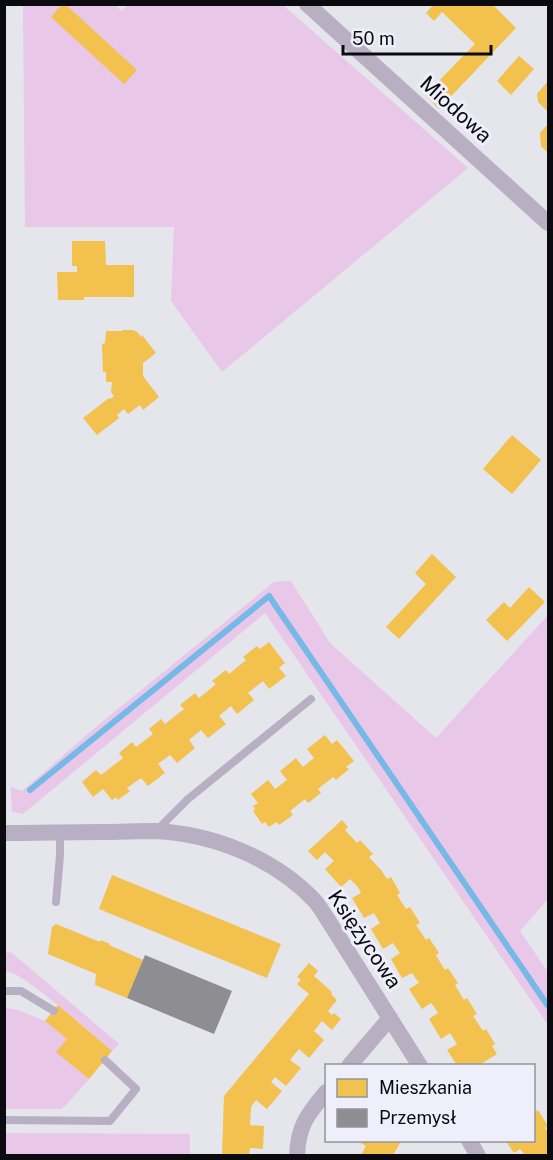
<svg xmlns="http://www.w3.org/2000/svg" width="553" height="1160" font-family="'Public Sans',sans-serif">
<rect width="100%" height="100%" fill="#e5e5ec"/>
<g fill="#e8c7e9">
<path d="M128,4L283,5L468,168L222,372L171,301L174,227H25L23,5H115L122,11Z"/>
<path d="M291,581L330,643L436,738L548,615V899L520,931L548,972V1025L265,613L23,814L12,812L11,793V787L22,791L97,726L274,582Z"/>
<path d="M8,952L12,953L119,1044L112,1051C94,1036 24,972 5,971L4,956Z"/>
<path d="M7,1008L18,1010L45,1021L67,1039L57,1052L89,1079L66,1105L61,1109H5L4,1010Z"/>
<path d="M5,1133L190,1134V1155H5Z"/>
</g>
<g fill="#f2c14e">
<path d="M62,4H65L137,70L124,84L51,17Z"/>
<path d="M434,4H492L516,28L439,109L425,95L475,44L442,12L434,21L426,13Z"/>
<path d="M519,56L534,69L511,95L497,81Z"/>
<path d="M548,81V112L538,102L537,94Z"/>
<path d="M548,124V153L541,146L540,133Z"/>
<path d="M72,241H105L106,265H134V297H84V300H58L57,272H77V266H72Z"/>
<path d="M122,330H133L137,332L140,335V337L142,335L156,353L143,363V376L159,397L143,410L140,405L128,414L124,409L117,415L119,418L97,435L83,418L109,398L110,399L114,396L111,392L112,382H106V372H103L102,344L105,343L106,331H122Z"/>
<path d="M512,435L541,460L512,494L483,469Z"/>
<path d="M432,554L456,577L399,639L386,627L426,584L415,573Z"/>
<path d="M529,587L545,602L507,641L486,620L504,602L510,608Z"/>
<path d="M269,642L285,663L279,668L286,676L269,689L263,681L248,693L254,700L237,714L231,706L219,716L226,724L208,738L201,730L189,740L195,748L177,763L170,755L158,764L165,773L148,786L141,778L127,788L130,791L118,800L116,797L112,800L103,789L93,797L82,782L96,770L101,775L123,758L119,753L132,742L136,747L153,734L149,729L161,719L165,724L184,709L180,705L195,693L199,698L216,684L212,681L226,670L229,674L246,660L243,657L257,646L260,649Z"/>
<path d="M325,735L332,744L337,740L354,761L346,767L349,769L336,780L333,777L318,789L321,793L308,803L305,799L290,811L293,815L279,825L276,822L269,827L265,822L262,824L253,811L255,809L253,806L258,803L251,794L268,780L275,789L287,780L280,771L296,758L303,767L314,758L307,749Z"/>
<path d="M342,820L348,827L345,830L357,843L360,840L373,854L369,857L381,870L387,879L391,877L400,893L397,895L406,909L410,907L420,923L416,925L426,940L429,938L439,953L436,955L440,962L445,970L448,968L458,983L455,985L464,1000L467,998L477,1014L473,1016L483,1031L486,1029L495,1044L492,1046L497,1054L479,1065H471L470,1064L467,1065H457L447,1050L457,1044L450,1033L441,1039L429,1019L438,1013L435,1008L431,1003L422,1009L409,989L419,983L412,973L402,978L391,959L400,953L393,943L383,949L371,929L380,923L374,913L364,918L352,898L361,893L358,887L350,879L341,887L325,869L334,861L325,852L317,860L308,851Z"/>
<path d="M112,875L281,944L267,978L99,909Z"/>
<path d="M56,924L100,942L101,940L110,944L109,945L143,960L127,998L95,985L96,974L48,954L52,927Z"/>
<path d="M309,963L318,971L314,976L332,992L331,994L337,1000L328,1011L332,1015L334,1013L341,1019L332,1030L322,1021L314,1031L324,1040L309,1058L299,1049L290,1060L301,1068L286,1086L275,1077L271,1082L282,1091L267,1109L256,1100L251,1107L250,1125L264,1126L263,1149L250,1148L249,1155H222L224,1096L309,994L297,984L301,980L297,977Z"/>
<path d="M58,1005L112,1051L89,1079L56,1052L67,1039L45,1021Z"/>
<path d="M538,1110L548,1126L545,1128L548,1132V1155H525L520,1149L514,1153L505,1140H534V1113Z"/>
<path d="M356,1140H402L393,1155H361L366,1146Z"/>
</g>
<path fill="#8d8d92" d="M145,955L232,991L214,1034L127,998Z"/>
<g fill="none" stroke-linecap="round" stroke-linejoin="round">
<path stroke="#77b9e6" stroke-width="6" d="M30,790L269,596L548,1006"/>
<g stroke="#b8b0c2" stroke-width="8">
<path d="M156,831L188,799L311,699"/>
<path d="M56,902L60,855V833"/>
<path d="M4,991H21L54,1011"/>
<path d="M4,1120L110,1121L136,1089L105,1060"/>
</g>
<g stroke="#b8b0c2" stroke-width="16">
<path d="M307,4L548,223"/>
<path d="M4,833C36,833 68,832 100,832C119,832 137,831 155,831C214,834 274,858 315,901C320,907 324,914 328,920L420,1066"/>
<path d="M349,1066L390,1018"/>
<path d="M469,1140L478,1156"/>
<path d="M297,1156C298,1125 308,1114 326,1092"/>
</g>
</g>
<g text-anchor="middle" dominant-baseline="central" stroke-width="6" stroke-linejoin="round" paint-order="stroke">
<g font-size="21" fill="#0b0b0f" stroke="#efeffc">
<text transform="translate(456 109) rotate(42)">Miodowa</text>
<text transform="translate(365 939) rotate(56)">Księżycowa</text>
</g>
</g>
<rect width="553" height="1160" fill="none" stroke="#0b0b0f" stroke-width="12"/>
<rect x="325" y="1064" width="210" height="78" fill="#efeffc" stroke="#94949d" stroke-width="1.5"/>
<rect x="337" y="1079" width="30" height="18" fill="#f2c14e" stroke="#94949d" stroke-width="1.5"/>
<text x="379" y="1094" font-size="18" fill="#0b0b0f">Mieszkania</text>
<rect x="337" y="1109" width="30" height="18" fill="#8d8d92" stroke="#94949d" stroke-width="1.5"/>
<text x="379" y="1124" font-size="18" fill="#0b0b0f">Przemysł</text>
<path d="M343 45v9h148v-9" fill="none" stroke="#0b0b0f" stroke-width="3"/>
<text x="352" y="45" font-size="18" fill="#0b0b0f" stroke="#efeffc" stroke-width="4.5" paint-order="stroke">50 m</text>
</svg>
